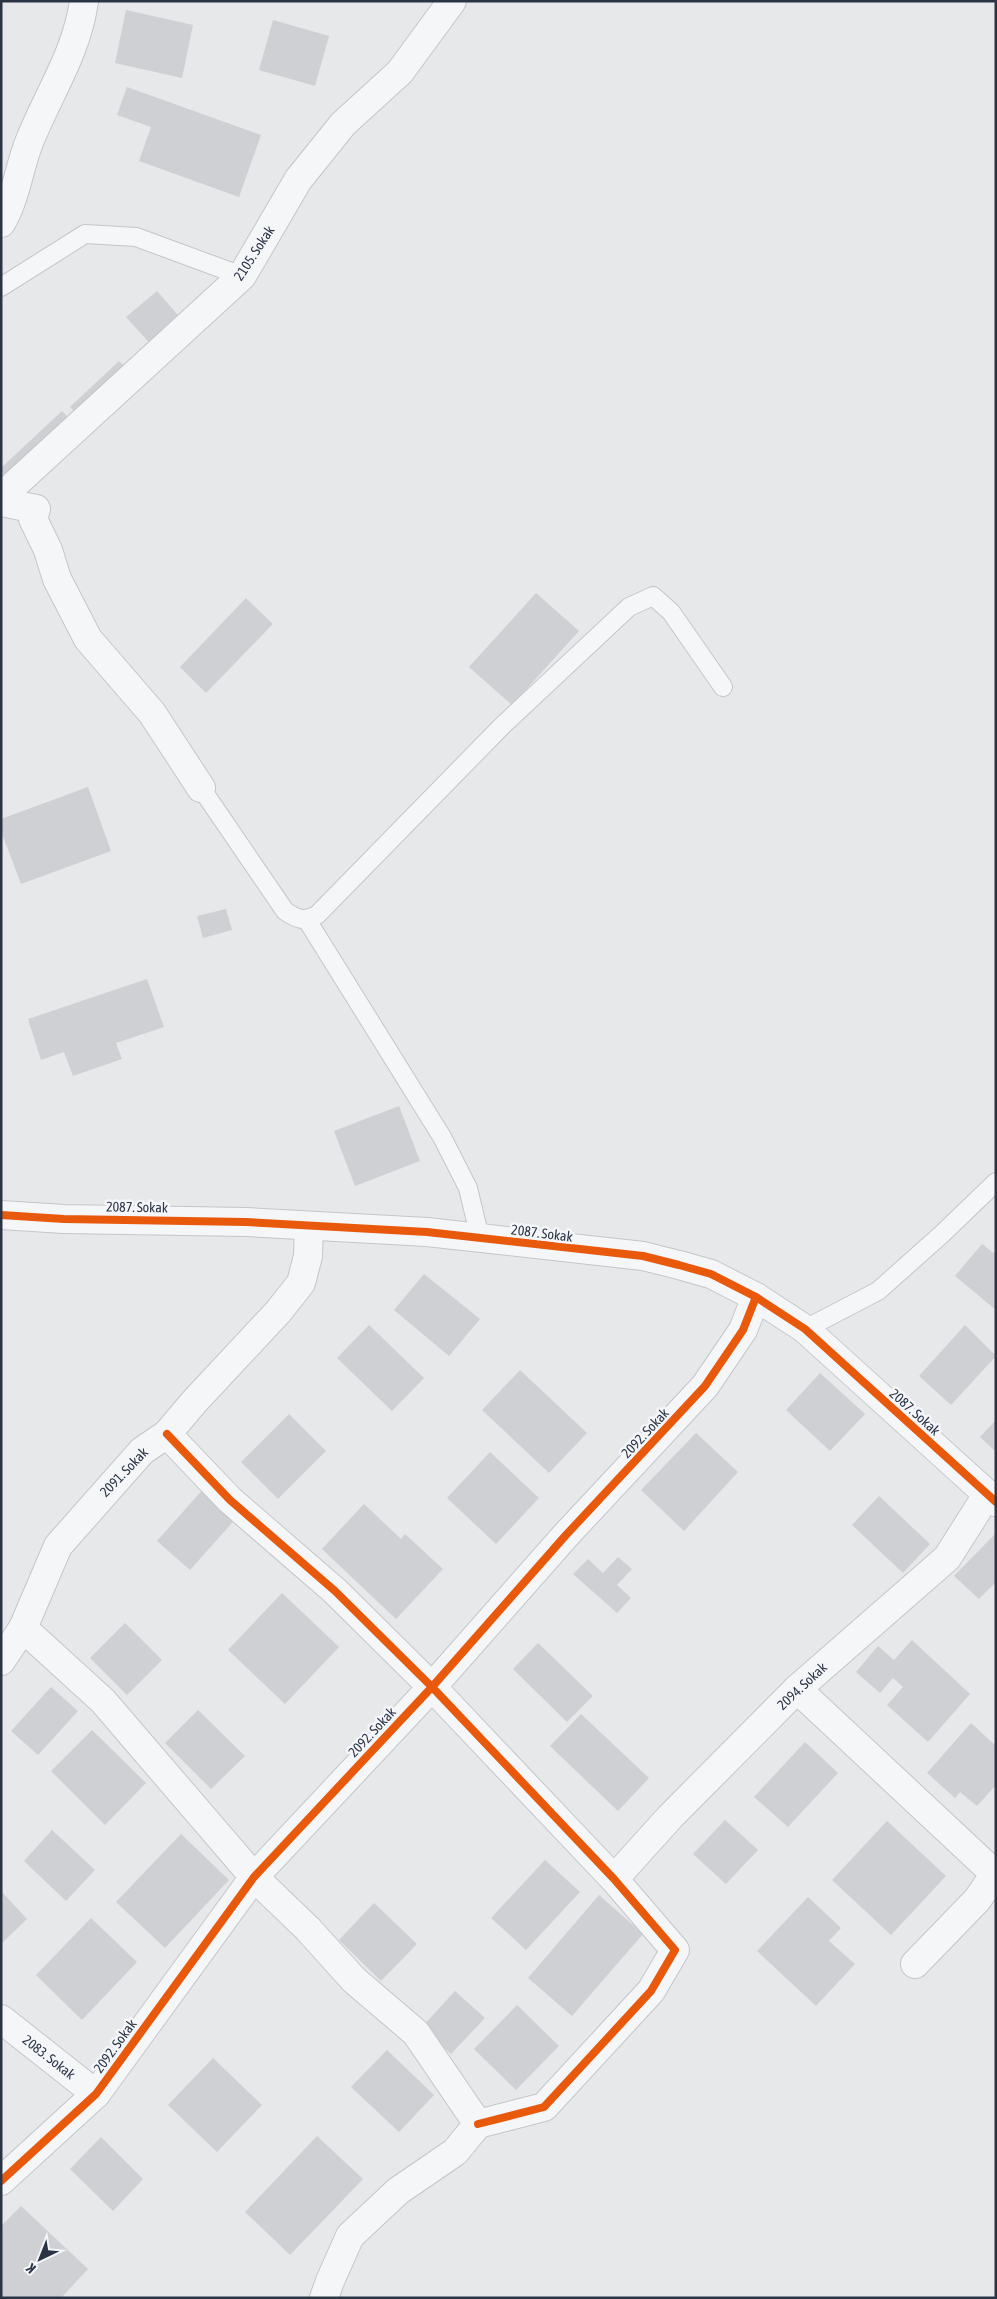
<svg xmlns="http://www.w3.org/2000/svg" width="997" height="2299" font-family="'Asap Condensed',sans-serif">
<rect width="100%" height="100%" fill="#e6e8ea"/>
<g fill="#ced0d3">
<path d="M126,10L193,25L182,78L115,63Z"/>
<path d="M273,20L329,36L315,86L259,70Z"/>
<path d="M127,87L261,135L239,197L139,161L151,127L117,115Z"/>
<path d="M157,291L183,321L153,347L126,317Z"/>
<path d="M119,361L140,383L91,429L70,407Z"/>
<path d="M62,411L84,434L21,493L1,471V468Z"/>
<path d="M536,593L579,631L512,705L469,667Z"/>
<path d="M246,598L273,624L206,693L180,667Z"/>
<path d="M88,787L111,851L21,884L1,831V819Z"/>
<path d="M226,909L232,930L203,938L197,916Z"/>
<path d="M147,979L164,1027L116,1043L122,1059L73,1076L64,1052L41,1060L28,1019Z"/>
<path d="M399,1106L420,1161L355,1186L334,1131Z"/>
<path d="M982,1244L996,1255V1310L955,1276Z"/>
<path d="M424,1274L480,1319L449,1356L394,1310Z"/>
<path d="M369,1325L424,1378L392,1411L337,1358Z"/>
<path d="M965,1325L996,1356L951,1405L919,1376Z"/>
<path d="M520,1370L587,1433L549,1473L482,1410Z"/>
<path d="M820,1373L865,1414L830,1451L786,1410Z"/>
<path d="M289,1414L326,1451L278,1499L241,1462Z"/>
<path d="M996,1420V1452L980,1437Z"/>
<path d="M696,1433L738,1472L684,1531L641,1490Z"/>
<path d="M490,1452L539,1498L496,1544L447,1498Z"/>
<path d="M206,1486L239,1515L190,1570L157,1541Z"/>
<path d="M879,1496L930,1544L903,1573L852,1525Z"/>
<path d="M364,1504L401,1539L405,1534L443,1569L396,1619L322,1549Z"/>
<path d="M996,1533V1582L979,1599L954,1576Z"/>
<path d="M618,1557L632,1569L617,1585L631,1598L617,1613L573,1574L588,1559L603,1573Z"/>
<path d="M282,1593L339,1647L285,1704L228,1650Z"/>
<path d="M125,1623L162,1660L127,1695L90,1658Z"/>
<path d="M912,1640L970,1694L928,1742L887,1705L903,1687L893,1678L880,1693L856,1672L878,1646L894,1660Z"/>
<path d="M538,1643L593,1696L567,1722L513,1669Z"/>
<path d="M51,1687L78,1711L38,1755L11,1731Z"/>
<path d="M198,1710L245,1756L211,1789L165,1743Z"/>
<path d="M581,1714L649,1778L618,1811L550,1746Z"/>
<path d="M971,1723L996,1746V1785L977,1806L960,1792L955,1798L927,1773Z"/>
<path d="M92,1730L146,1783L105,1825L51,1771Z"/>
<path d="M805,1742L838,1773L788,1827L754,1797Z"/>
<path d="M725,1820L758,1850L726,1884L693,1854Z"/>
<path d="M887,1821L946,1876L891,1935L832,1880Z"/>
<path d="M52,1830L95,1870L66,1901L24,1861Z"/>
<path d="M181,1834L229,1880L165,1948L116,1902Z"/>
<path d="M545,1860L580,1892L526,1950L491,1918Z"/>
<path d="M1,1891L27,1919L1,1944Z"/>
<path d="M599,1895L643,1934L572,2016L528,1978Z"/>
<path d="M808,1897L841,1928L829,1941L855,1964L816,2006L757,1951Z"/>
<path d="M374,1903L417,1944L381,1981L339,1940Z"/>
<path d="M91,1918L137,1962L82,2020L36,1975Z"/>
<path d="M455,1991L485,2018L451,2054L422,2027Z"/>
<path d="M517,2005L559,2046L516,2090L474,2049Z"/>
<path d="M387,2050L434,2095L399,2132L351,2087Z"/>
<path d="M213,2058L262,2105L217,2152L168,2105Z"/>
<path d="M317,2136L363,2179L290,2255L245,2212Z"/>
<path d="M101,2137L143,2179L113,2211L70,2169Z"/>
<path d="M21,2206L88,2269L61,2298H1V2226Z"/>
</g>
<g fill="none" stroke-linecap="round" stroke-linejoin="round">
<g stroke="#c4c6c8" stroke-width="20">
<g id="lane">
<path d="M1,287L85,234L136,237L242,276"/>
<path d="M201,788L285,911C297,919 303,922 317,915L502,726L629,607L653,596L671,612L723,687"/>
<path d="M307,920L442,1137L468,1188L480,1238"/>
<path d="M805,1329L878,1291L942,1234L996,1182"/>
</g>
</g>
<g stroke="#c4c6c8" stroke-width="30">
<g id="street">
<path d="M1,223C16,199 19,166 30,140C49,93 77,52 84,1"/>
<path d="M1,497L242,276L298,180L343,124L400,72L452,1"/>
<path d="M1,502L36,509L33,519L48,550L57,579L88,639L152,713L201,788"/>
<path d="M1,1215L64,1219L246,1222L427,1232L643,1256L679,1265L711,1274L756,1297L805,1329L996,1502"/>
<path d="M167,1434L230,1500L335,1591L432,1687L614,1879L675,1950L651,1991L544,2107L478,2124"/>
<path d="M23,1628L103,1701L254,1877L308,1929L354,1980L416,2033L478,2124L455,2152L398,2191L350,2236L330,2281L324,2298"/>
<path d="M1,1661L23,1628L58,1546L142,1451L167,1434L194,1402L278,1312L301,1283L308,1256L309,1226"/>
<path d="M797,1689L995,1874L977,1900L915,1964"/>
<path d="M614,1879L670,1817L797,1689L947,1558L987,1495"/>
<path d="M1,2019L96,2094"/>
<path d="M1,2181L96,2094L254,1877L432,1687L566,1535L705,1386L743,1330L756,1297"/>
</g>
</g>
<use href="#lane" stroke="#f5f6f7" stroke-width="18"/>
<use href="#street" stroke="#f5f6f7" stroke-width="28"/>
<g stroke="#f4f6f9" stroke-width="11">
<g id="cycleway">
<path d="M1,1215L64,1219L246,1222L427,1232L643,1256L679,1265L711,1274L756,1297L805,1329L996,1502"/>
<path d="M167,1434L230,1500L335,1591L432,1687L614,1879L675,1950L651,1991L544,2107L478,2124"/>
<path d="M1,2181L96,2094L254,1877L432,1687L566,1535L705,1386L743,1330L756,1297"/>
</g>
</g>
<use href="#cycleway" stroke="#e8590c" stroke-width="8"/>
</g>
<g text-anchor="middle" dominant-baseline="central" stroke-width="5" stroke-linejoin="round" paint-order="stroke">
<g font-size="14" fill="#2b3445" stroke="#f4f6f9">
<text transform="translate(254 253) rotate(-57)">2105. Sokak</text>
<text transform="translate(137 1207) rotate(1)">2087. Sokak</text>
<text transform="translate(542 1233) rotate(7)">2087. Sokak</text>
<text transform="translate(915 1412) rotate(42)">2087. Sokak</text>
<text transform="translate(645 1433) rotate(-47)">2092. Sokak</text>
<text transform="translate(124 1472) rotate(-46)">2091. Sokak</text>
<text transform="translate(802 1686) rotate(-43)">2094. Sokak</text>
<text transform="translate(372 1732) rotate(-47)">2092. Sokak</text>
<text transform="translate(115 2046) rotate(-54)">2092. Sokak</text>
<text transform="translate(49 2057) rotate(38)">2083. Sokak</text>
</g>
</g>
<rect width="997" height="2299" fill="none" stroke="#2b3445" stroke-width="5"/>
<g transform="translate(40 2259) rotate(223)" stroke="#f4f6f9" stroke-width="4" paint-order="stroke">
<path d="M0-4L9 19L0 12L-9 19Z" fill="#2b3445"/>
<text y="-8" font-size="14" font-weight="bold" text-anchor="middle" fill="#2b3445">K</text>
</g>
</svg>
